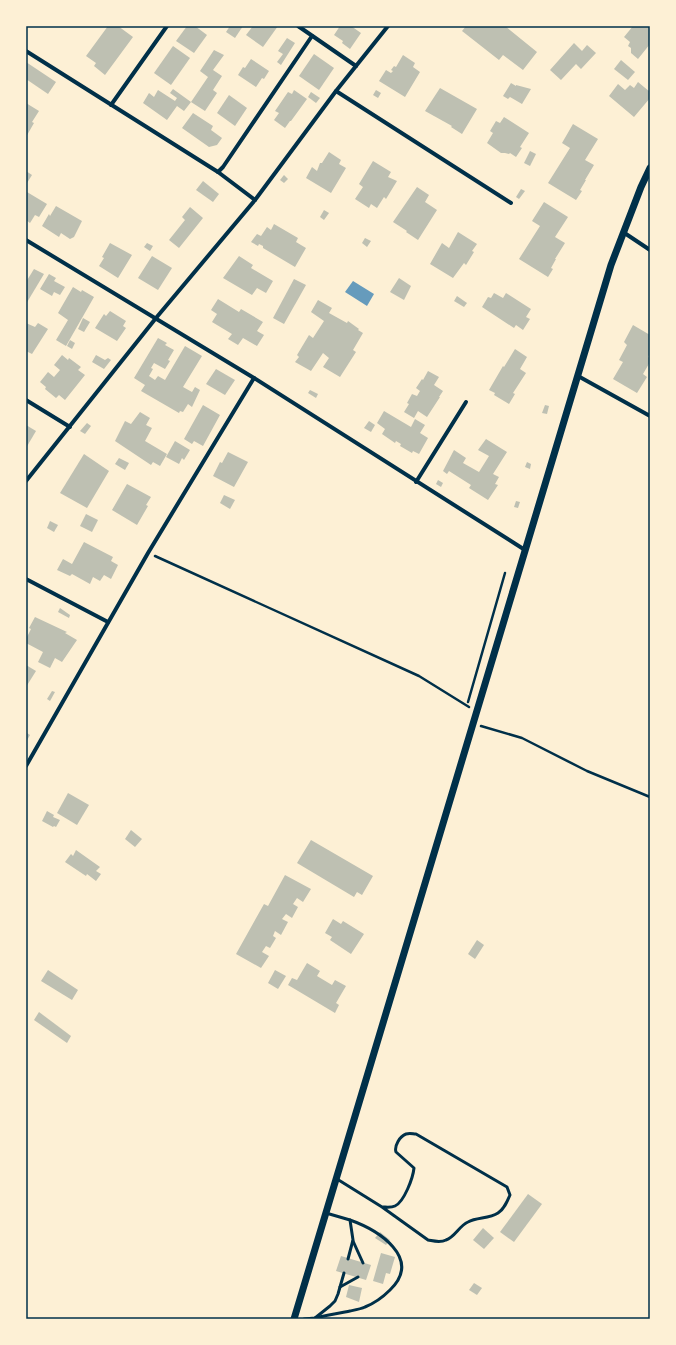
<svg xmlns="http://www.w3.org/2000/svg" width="676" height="1345" font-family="Georgia,serif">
<rect width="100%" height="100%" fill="#fdf0d5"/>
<path fill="#669bbc" d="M353,281L374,294L367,306L345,292Z"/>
<g fill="#bec0b2">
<path d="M108,26H118L133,37L105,75L94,66L96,63L86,56Z"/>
<path d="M187,26H195L207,35L194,53L176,41Z"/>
<path d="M230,26H243L235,38L226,32Z"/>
<path d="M253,26H278L263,47L246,35Z"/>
<path d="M340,26H351L361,33L350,49L342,43L343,41L334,35Z"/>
<path d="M466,26H505L537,52L523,70L503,55L499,60L462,31Z"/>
<path d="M633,26H650V44L638,59L631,53V48L628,46L630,42L624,37Z"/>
<path d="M287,38L295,43L281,65L277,62L283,54L278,51Z"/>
<path d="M574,43L582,51L587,45L596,53L581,69L576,64L561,80L550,70Z"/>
<path d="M173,46L190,58L171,85L154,73Z"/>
<path d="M214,50L224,55L213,70L222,76L213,90L217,93L205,111L191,102L208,77L200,71Z"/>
<path d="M314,54L334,68L319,90L299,76Z"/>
<path d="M403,55L415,63L413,67L420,72L405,97L379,81L386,70L391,73L393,71L391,70L394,66L396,67Z"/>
<path d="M251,59L269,71L264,79L262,78L256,87L238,75L243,67L245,68Z"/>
<path d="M621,60L635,72L628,80L614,69Z"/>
<path d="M26,62L56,82L48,94L26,79Z"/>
<path d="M638,82L650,92V98L634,117L609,96L618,84L625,90L630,85L634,88Z"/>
<path d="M511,83L516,86V85L531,89L522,104L510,97L508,99L503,96Z"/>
<path d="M440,88L477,109L462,134L451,127L452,126L425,111Z"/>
<path d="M173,89L191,102L184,111L177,106L167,120L143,103L149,93L154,97L158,90L175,101L177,98L170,93Z"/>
<path d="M294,90L307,99L291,121H290L285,128L274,120L279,113L275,111L288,92L292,94Z"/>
<path d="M376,90L381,93L378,98L373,95Z"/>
<path d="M311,92L320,98L316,103L308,97Z"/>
<path d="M229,95L247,108L235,126L217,113Z"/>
<path d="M26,103L39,111L32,122L34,123L26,137Z"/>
<path d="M193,113L213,126L211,130L222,138L217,145L209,147L182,128Z"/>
<path d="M504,117L529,133L520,147L522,148L516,157L510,153L509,154L505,153H501L487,143L493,133L490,131L496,121L500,123Z"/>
<path d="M573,124L598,139L585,160L594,165L585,180H586L580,190L582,191L576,200L548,183L570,148L562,143Z"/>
<path d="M530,151L536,154L530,166L524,163Z"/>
<path d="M329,152L341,160L339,164L346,168L331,193L306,178L312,167L317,171L320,163H322Z"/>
<path d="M373,161L391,172L388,177L397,181L386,199L384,197L377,208L371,204L369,208L355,199L363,187L359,184Z"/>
<path d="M26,171L32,175L27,183L26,182Z"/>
<path d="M284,175L288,179L284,183L280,180Z"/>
<path d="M203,181L219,194L213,202L196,190Z"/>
<path d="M417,187L429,195L425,202L437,210L418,240L406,232L407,231L393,222Z"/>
<path d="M521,189L525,191L519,199L516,197Z"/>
<path d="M27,192L47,204L39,217L35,215L30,223L26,220V194Z"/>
<path d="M544,202L568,217L555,237L565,243L555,259H556L551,268L553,269L548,277L519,259L540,226L532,221Z"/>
<path d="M56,206L82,221L74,237L70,239L61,233L59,237L42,226L49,214L50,216Z"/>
<path d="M190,207L203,218L179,248L169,240L185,220L182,217Z"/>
<path d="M324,210L329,213L324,220L320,217Z"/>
<path d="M274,224L298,238L296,242L306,248L295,267L263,248V246L259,244L258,246L251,242L257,234L261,236L267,227L271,230Z"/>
<path d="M458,232L477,244L472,251L474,252L466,265L464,263L453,278L430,264L442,243L449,248Z"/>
<path d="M365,238L371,241L367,247L362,243Z"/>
<path d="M110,243L132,255L118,278L99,266L104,258L102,257Z"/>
<path d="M147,243L153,246L150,251L144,247Z"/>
<path d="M152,256L172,268L158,290L138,278Z"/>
<path d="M239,256L253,265L251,268L273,281L266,293L257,288L252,295L223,278Z"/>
<path d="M34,269L44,274L26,304V282Z"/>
<path d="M49,274L56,278L54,281L65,287L60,295L54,292L52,296L40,289Z"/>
<path d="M399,278L411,286L404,300L390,292Z"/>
<path d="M294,279L306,285L284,324L273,318Z"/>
<path d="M73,287L81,292L82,290L94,297L66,346L56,340L68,320L58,313Z"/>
<path d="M494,293L503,298L506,293L531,309L526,317L530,319L523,330L516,325L514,328L482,307L488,297L491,298Z"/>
<path d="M457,296L467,303L464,307L454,301Z"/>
<path d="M218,299L239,312L241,309L263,322L257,331L264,335L257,346L243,338L238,345L228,339L232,334L212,322L217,314L211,310Z"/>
<path d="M318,300L332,308L329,313L347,323L348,321L359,329L358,330L363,333L353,350L356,352L340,377L323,367L329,358L323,353L311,371L295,362L299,357L297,355L309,335L313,338L324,321L311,312Z"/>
<path d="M110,311L126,321L123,326L126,328L117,341L95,328L104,314L106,316Z"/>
<path d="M83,318L90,322L84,332L78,329Z"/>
<path d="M26,323L35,327L38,323L48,329L32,354L26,351Z"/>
<path d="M633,325L650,335V353L648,357L650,358V362L643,374L647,377L637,393L613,379L623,362L619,360L627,345L624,342Z"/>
<path d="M158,338L167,343L165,345L174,350L168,360L170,361L165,369L154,363L151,368L153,369L149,376L155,380L158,376L165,380L185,346L202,356L183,387L192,392L195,387L200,390L192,407L188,404L183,412L180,411L179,413L141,391L145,385L134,378Z"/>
<path d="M70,340L75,343L72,349L67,346Z"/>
<path d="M515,349L527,357L520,369L526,373L513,393L515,394L509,404L494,395L495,393L489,390L503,366L504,367Z"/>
<path d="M62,355L68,360L69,358L81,367L78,370L85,375L65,400L59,395L56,398L45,389L46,387L40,382L48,372L54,377L60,370L54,365Z"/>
<path d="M96,355L105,360L108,358L111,360L104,369L92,362Z"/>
<path d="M216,369L235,380L225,395L206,384Z"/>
<path d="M428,371L439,377L434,385L443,391L439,397H440L427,417L418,411L414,418L404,412L409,404L407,403L412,394L417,396L420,391L416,388L422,379L423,380Z"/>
<path d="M310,390L318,394L316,398L308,393Z"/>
<path d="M203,405L220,415L203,446L194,441L192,444L184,439Z"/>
<path d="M545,405L549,406L547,414L542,413Z"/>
<path d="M384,411L411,427L415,419L425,425L420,433L428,438L419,454L413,451L412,453L400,446L401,444L396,441L395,443L382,434L385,429L377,423Z"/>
<path d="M140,412L150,418L146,425L152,428L145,441L167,454L160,466L153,462L151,465L115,441L125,421L131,424Z"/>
<path d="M369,421L375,425L371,432L364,428Z"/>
<path d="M87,423L91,426L85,434L80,431Z"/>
<path d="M26,425L36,431L26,448Z"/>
<path d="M486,439L507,452L493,474L499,477L495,484L498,485L488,500L469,488L471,485L449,471L447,474L443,471L454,450L466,458L463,463L479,472L489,456L478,450Z"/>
<path d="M175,441L190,450L184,460L182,458L179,464L166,457Z"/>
<path d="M228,452L248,462L234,487L213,476L220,462L222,463Z"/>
<path d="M84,454L109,471L87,508L60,493Z"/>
<path d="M119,458L129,463L125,470L115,464Z"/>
<path d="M527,462L531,464L530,469L525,467Z"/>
<path d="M438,480L443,483L441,487L436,484Z"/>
<path d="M127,484L151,497L146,505L148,506L137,525L112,510Z"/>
<path d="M224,495L235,500L230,509L220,503Z"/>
<path d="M516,501L520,502L518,508L514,507Z"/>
<path d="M86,514L98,520L92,532L80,526Z"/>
<path d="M50,521L58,525L54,532L47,528Z"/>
<path d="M84,542L113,557L111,561L118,565L111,579L104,575L100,581L93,577L90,584L72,574L70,576L57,570L63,559L72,564Z"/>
<path d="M60,608L70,615L69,618L58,612Z"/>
<path d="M35,617L67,632L65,633L77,640L62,662L55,658L50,668L38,662L43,652L26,643V639L31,629L29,628Z"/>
<path d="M26,665L36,671L26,687Z"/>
<path d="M52,691L55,692L50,701L47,699Z"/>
<path d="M27,733L30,735L26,742V735Z"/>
<path d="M68,793L89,805L77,825L57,813Z"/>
<path d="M47,811L54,815L53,817L60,820L56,827L54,826L53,827L42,821Z"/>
<path d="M131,830L142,839L135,847L125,839Z"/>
<path d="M311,840L373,876L362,895L357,892L354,897L297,863Z"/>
<path d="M76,850L100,867L96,871L101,874L96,881L87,874L86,876L65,862L71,854L73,856Z"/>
<path d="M285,875L311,889L303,902L297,898L293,904L298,907L292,918L286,914L282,919L288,922L281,935L275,931L273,936L276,938L270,948L266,946L262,952L269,956L261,968L236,954L264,904L268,906Z"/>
<path d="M333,919L341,924L343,921L364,934L351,954L330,940L332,937L325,933Z"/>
<path d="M477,940L484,945L475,959L468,954Z"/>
<path d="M307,963L320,971L317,976L332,985L335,980L346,986L336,1003L339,1005L335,1013L288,985L292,978L297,980Z"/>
<path d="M48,970L78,990L72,1000L41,981Z"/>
<path d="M275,970L286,976L278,989L268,983Z"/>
<path d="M39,1012L71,1036L67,1043L34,1020Z"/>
<path d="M528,1194L542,1204L514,1242L500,1232Z"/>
<path d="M483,1228L494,1238L484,1249L473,1240Z"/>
<path d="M380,1232L390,1240L386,1245L375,1238Z"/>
<path d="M381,1253L395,1257L390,1274L386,1273L383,1284L373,1281Z"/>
<path d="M341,1256L371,1265L366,1280L336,1271Z"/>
<path d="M474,1283L482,1288L477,1295L469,1290Z"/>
<path d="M349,1285L362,1288L359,1302L346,1297Z"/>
</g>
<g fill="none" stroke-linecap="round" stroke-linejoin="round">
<g stroke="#003049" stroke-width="2.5">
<path d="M155,556L419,676L469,707"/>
<path d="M468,702L505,573"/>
<path d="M481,726L522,738L587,771L650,797"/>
</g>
<g stroke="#003049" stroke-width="3">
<path d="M337,1179L382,1207L428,1240C434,1241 440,1243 446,1240C455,1237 459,1226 468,1222C477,1217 489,1219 498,1213C504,1209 507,1202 510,1195L507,1187L416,1134C413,1134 410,1133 406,1134C400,1136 394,1146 396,1152L414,1168C413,1178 404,1202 395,1206C391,1208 386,1207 382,1207"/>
<path d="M326,1213L350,1220L353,1240L348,1259"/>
<path d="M353,1241L363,1263"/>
<path d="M340,1287L358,1277"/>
<path d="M315,1318C327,1315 339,1313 350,1311C355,1310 361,1309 365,1307C375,1303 383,1297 390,1290C423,1258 378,1230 350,1220"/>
<path d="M304,1319L315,1318L330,1306L335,1301L338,1294L344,1273"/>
</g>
<g stroke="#003049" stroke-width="4">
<path d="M298,26L356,66"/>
<path d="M26,51L218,172L255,200"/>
<path d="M336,91L511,203"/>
<path d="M111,105L167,26"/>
<path d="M218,172L223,167L312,36"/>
<path d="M623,232L650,250"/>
<path d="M26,240L254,378L525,550"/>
<path d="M578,376L650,416"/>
<path d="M26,400L70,427"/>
<path d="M26,481L156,318L255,200L336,91L388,26"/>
<path d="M416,482L466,402"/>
<path d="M26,579L108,622"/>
<path d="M26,766L148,553L254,378"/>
</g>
<path stroke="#003049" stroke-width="7" d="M294,1319L611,265L641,187L650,168"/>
</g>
<rect width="676" height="1345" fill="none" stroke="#fdf0d5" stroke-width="54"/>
<rect x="27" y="27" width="622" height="1291" fill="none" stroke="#003049" stroke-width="1.5"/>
</svg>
